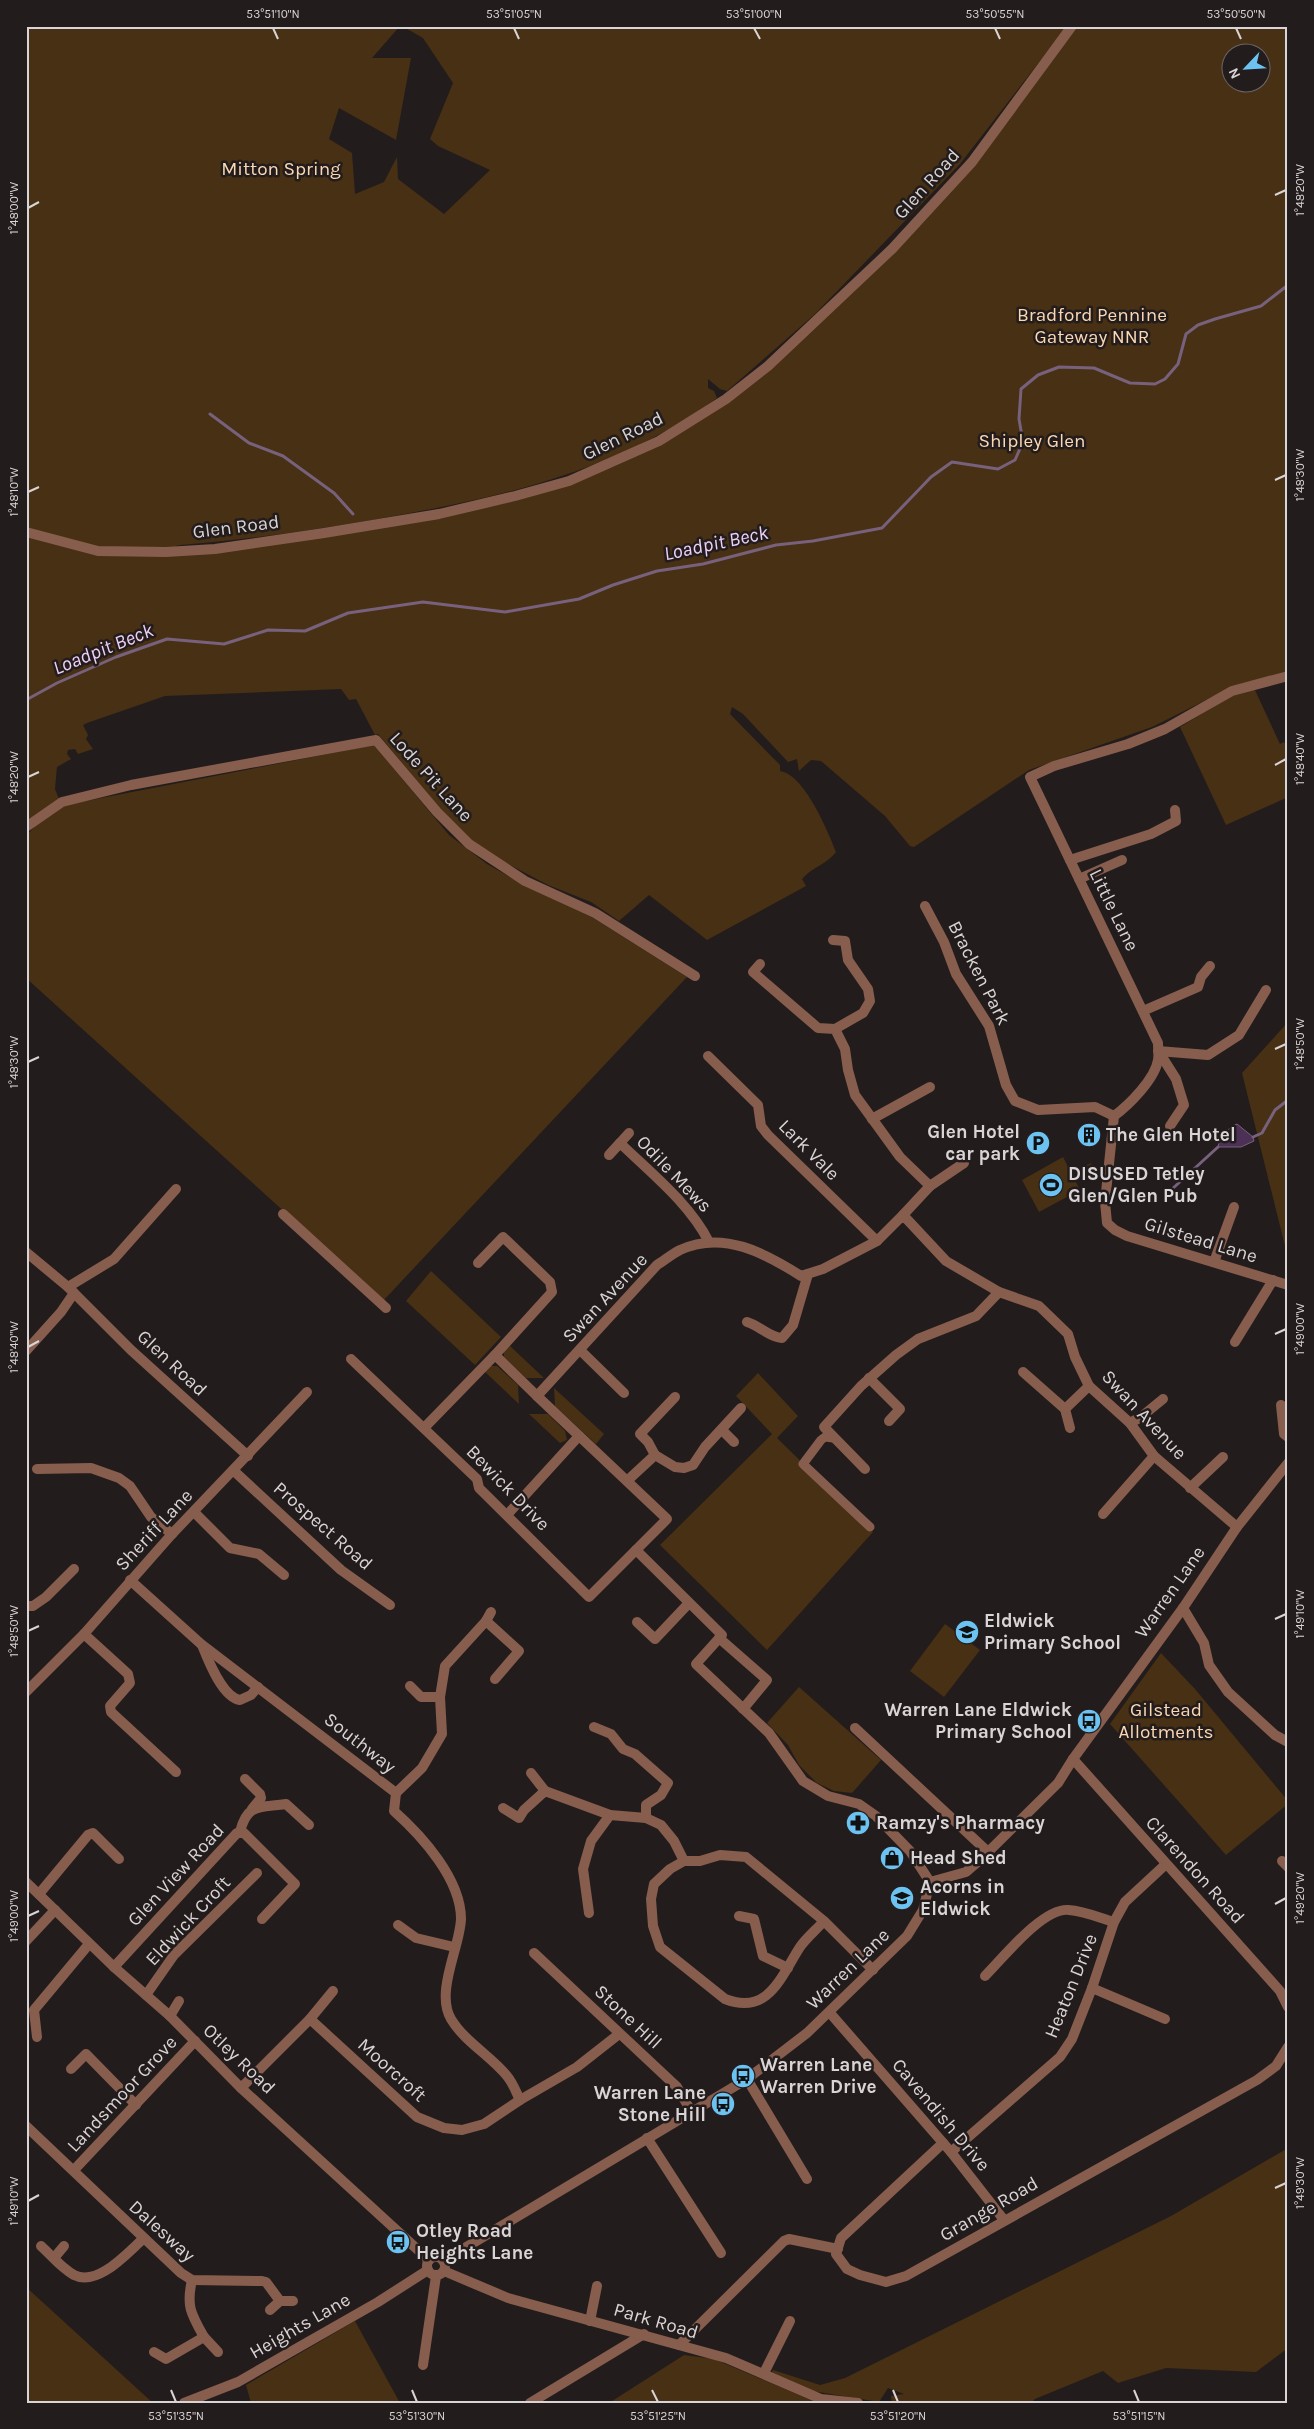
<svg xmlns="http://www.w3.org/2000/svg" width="1314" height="2429" font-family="Karla,sans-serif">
<rect width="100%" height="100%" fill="#231c1c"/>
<g fill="#473013" fill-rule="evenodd">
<path d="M26,26H400L372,58H411L396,140L339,108L329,139L352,153L355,194L384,182L397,157L398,179L444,214L490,170L438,146L430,139L453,83L423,38L402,26H1067L960,164L815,314L727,391L720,389L708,379V388L714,391L717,398C622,468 508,496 394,516C323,529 252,539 181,545L176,546L179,554L358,532L615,466L756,378L977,161L1078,26H1288V671L1232,687L1152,727L1029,770L914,847L910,846L885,816L821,761L811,760L799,771L797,759L788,762L743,714L732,707L730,714L780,765V771C804,774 828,831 836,852C827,864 811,868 802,879L806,886L707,940L649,895L619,921L591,902L548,885L493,856L468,838L446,817L378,734L375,735L356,699L349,700L341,689L165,696L87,723L83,725L88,735L86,739L93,749L78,754L75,749L68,750L67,754L71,759L57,767L55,789L59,799L26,825ZM1232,52H1262V82H1232Z"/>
<path d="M1254,688L1280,744L1284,742L1288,749V797L1226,825L1180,727L1231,696Z"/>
<path d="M374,745L449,835L487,864L528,887L590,916L687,977L383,1301L26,978V836L35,826L65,805Z"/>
<path d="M1288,1022V1258L1242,1073Z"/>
<path d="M1063,1157L1080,1190L1039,1212L1022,1180Z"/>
<path d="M1091,1163L1095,1173L1084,1178L1079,1169Z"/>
<path d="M431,1271L501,1337L475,1365L406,1301Z"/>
<path d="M509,1345L544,1378H526L504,1357V1349Z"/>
<path d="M491,1366H497L518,1385L519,1404L484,1371Z"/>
<path d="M758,1373L798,1416L777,1438L873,1532L767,1650L660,1545L772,1434L736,1396Z"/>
<path d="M554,1388L604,1434L596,1444L555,1406Z"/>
<path d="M529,1414H548L565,1431L567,1440L560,1443Z"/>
<path d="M945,1624L980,1650L944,1697L910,1671Z"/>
<path d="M1161,1653L1195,1689L1288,1801V1804L1226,1855L1110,1724Z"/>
<path d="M799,1687L881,1760L852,1793L834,1791L817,1783L799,1765L788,1745L767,1723Z"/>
<path d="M1288,2148V2348L1256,2372L1166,2368L1118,2383L1103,2371L1035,2399L1031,2403H892L891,2396L904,2394L888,2388L879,2402L812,2391L771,2373L773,2370L820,2385L845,2378L1171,2216Z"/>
<path d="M26,2287L142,2393L153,2403H26Z"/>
<path d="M355,2321L400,2403H251L246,2385Z"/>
<path d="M684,2355L714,2359L818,2403H609Z"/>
</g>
<path fill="#4d3056" stroke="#77617c" d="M1237,1124L1253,1137L1254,1141L1241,1147H1218C1219,1137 1229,1127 1237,1124Z"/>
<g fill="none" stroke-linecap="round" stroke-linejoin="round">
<g stroke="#77617c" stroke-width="3">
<path d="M210,414L249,443L283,456L334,493L353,514"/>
<path d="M26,700L57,683L116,657L167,639L224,644L268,630L305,631L348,613L423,602L505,612L579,599L613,585L657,571L703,564L776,545L813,541L882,528L931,477L952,462L998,469L1015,460L1023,442L1019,419L1021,389L1038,375L1059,367L1094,368L1130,383L1155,384L1165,379L1178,364L1186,334L1198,325L1215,319L1261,306L1288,285"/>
<path d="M1253,1137L1262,1133L1275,1110L1288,1100"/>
<path d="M1171,1190L1218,1147"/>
</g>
<path stroke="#875d4d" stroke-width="9" d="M833,1438L825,1437L821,1440L803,1464L870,1527"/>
<g stroke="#875d4d" stroke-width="10">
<path d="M1288,676L1232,691L1165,729L1128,744L1054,766L1030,777L1158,1043C1158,1049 1159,1055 1158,1060C1155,1079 1129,1105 1114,1116L1105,1202L1107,1223L1115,1230L1127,1236L1288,1285"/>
<path d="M26,827L62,802L131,785L376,740L437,812L469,844L525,881L595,913L695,976"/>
<path d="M1070,860L1151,834L1176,821L1175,810"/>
<path d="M1079,879L1122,860"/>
<path d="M925,906L944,942L956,974L989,1026L1006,1085L1015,1101L1038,1110L1095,1107L1114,1116"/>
<path d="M833,940L845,941L848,960L868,989L870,1001L863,1013L835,1029"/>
<path d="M760,964L753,972L818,1028L835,1029L845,1049L848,1070L855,1095L900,1157L930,1186L964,1163"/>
<path d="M1143,1011L1198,987L1201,977L1210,966"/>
<path d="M1158,1051L1208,1055L1239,1035L1266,990"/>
<path d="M1159,1052L1176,1079L1184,1105L1170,1126"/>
<path d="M708,1056L758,1105L761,1126L768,1135L877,1241"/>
<path d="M872,1119L930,1087"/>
<path d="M620,1143L629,1133"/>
<path d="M609,1155L620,1143C652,1174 689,1203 709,1242"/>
<path d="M283,1214L386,1308"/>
<path d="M903,1215L930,1186"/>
<path d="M26,1252L68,1287L131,1350L248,1456"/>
<path d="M1214,1262L1234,1207"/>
<path d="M68,1287L114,1259L176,1189"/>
<path d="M747,1322C760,1326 769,1337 782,1338L793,1325L808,1274"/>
<path d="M1235,1342L1273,1280"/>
<path d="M580,1350L624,1393"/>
<path d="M26,1351L61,1312L74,1293"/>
<path d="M495,1355L537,1396"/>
<path d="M351,1359L477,1479L479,1488L589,1597L667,1519L537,1396L657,1265C665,1260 672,1254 680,1250C723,1230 765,1253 801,1276L823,1269L877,1241L903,1215L946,1261L999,1292L1039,1306L1068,1334L1075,1357L1089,1386L1130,1423L1154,1456L1237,1527"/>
<path d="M1023,1372L1065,1409L1070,1428"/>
<path d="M869,1378L900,1409L889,1421"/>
<path d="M1281,1405L1284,1434L1288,1437"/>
<path d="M1065,1409L1089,1386"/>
<path d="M1130,1423L1141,1417L1163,1399"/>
<path d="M424,1428L495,1355L552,1292L550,1282L503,1237L478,1263"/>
<path d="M722,1430L734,1442"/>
<path d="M655,1455L648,1442L640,1434L675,1397"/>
<path d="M37,1469L91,1468L119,1478L130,1486L151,1517L172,1534"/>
<path d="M865,1469L824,1427L861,1386L896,1355L918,1339L976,1316L999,1292"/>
<path d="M234,1471L341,1570L390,1605"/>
<path d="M628,1480L655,1455L675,1467L684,1468L693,1465L705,1447L741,1408"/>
<path d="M1190,1488L1223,1457"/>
<path d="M194,1512L230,1548L259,1554L284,1575"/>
<path d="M1103,1514L1154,1456"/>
<path d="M507,1515L579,1436"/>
<path d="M636,1550L722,1635L696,1664L769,1733L803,1781L828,1796L859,1804L876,1816L910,1851L930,1882"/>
<path d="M130,1580L201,1644L396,1793L394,1811C422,1836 461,1879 461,1919C460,1947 435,1992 451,2019C464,2041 492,2057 507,2076C513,2083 516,2092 520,2100"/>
<path d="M26,1606H33L46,1597L74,1569"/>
<path d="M1183,1608L1204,1643L1209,1665L1228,1692L1275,1735L1288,1742"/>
<path d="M486,1621L519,1651L495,1679"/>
<path d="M637,1622L655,1639L689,1603"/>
<path d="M84,1634L128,1674L130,1683L110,1706L111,1712L176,1772"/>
<path d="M719,1638L767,1680L743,1709"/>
<path d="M202,1645C208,1660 222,1697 240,1700L251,1695L258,1687"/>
<path d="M410,1686L421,1697H440"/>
<path d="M26,1692L84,1634L172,1534L307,1392"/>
<path d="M594,1727L611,1734L623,1749L635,1754L668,1783L661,1795L646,1805V1818"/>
<path d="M855,1728L988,1852"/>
<path d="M1073,1759L1280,1991L1288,2007"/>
<path d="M531,1773L545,1791"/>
<path d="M245,1779L260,1794L261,1798L252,1809"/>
<path d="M396,1793L422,1768L442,1734L440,1697L445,1666L486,1621L491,1612"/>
<path d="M503,1808L519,1818L524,1810L545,1791L610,1815L646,1818L661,1825L674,1841L684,1861"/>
<path d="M240,1832C247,1803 259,1808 286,1804L309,1825"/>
<path d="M1282,1861L1288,1867"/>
<path d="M39,1894L88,1835L93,1833L119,1859"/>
<path d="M589,1913L583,1869L591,1841L610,1815"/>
<path d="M739,1916L754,1919L763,1956L788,1968"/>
<path d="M824,1921C816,1930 806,1938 800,1947C781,1976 769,2016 725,1999L660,1947L653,1926L651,1899L654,1884L670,1869L684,1861H700L720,1855L746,1857L824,1921L873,1970"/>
<path d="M398,1925L416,1938L454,1947"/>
<path d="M26,1941L55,1910"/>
<path d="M534,1953L677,2087L691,2111"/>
<path d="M114,1967L237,1833H244L295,1884L262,1919"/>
<path d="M985,1976C1003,1958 1043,1907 1069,1910C1084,1911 1100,1918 1114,1922"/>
<path d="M1092,1988L1165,2019"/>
<path d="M146,1995L174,1955L257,1873"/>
<path d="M830,2013L951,2152L1004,2220"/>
<path d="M170,2016L179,2001"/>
<path d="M310,2019L333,1991"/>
<path d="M37,2037L34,2010L89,1944"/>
<path d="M71,2069L86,2054L136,2105"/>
<path d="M747,2079L807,2179"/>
<path d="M241,2088L310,2019L417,2117L444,2128L462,2130L484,2124L520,2100L577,2067L619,2034"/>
<path d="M26,2126L181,2273L192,2280L262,2281L266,2282L280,2301H293"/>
<path d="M647,2138L721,2253"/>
<path d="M943,2143L841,2238L836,2254L847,2269L860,2275L886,2282L906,2276L1257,2080L1276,2066L1288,2047"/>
<path d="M951,2152L1060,2057L1072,2039L1092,1988L1114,1922L1125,1902L1166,1864"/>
<path d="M74,2170L195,2041"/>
<path d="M41,2246C51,2255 61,2268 74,2275C98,2287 127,2253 143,2239"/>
<path d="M54,2258L64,2246"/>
<path d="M270,2310L280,2301"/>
<path d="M590,2321L597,2286"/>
<path d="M204,2337L218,2352"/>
<path d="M679,2345L784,2241L789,2239L838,2249"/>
<path d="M154,2352L166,2359L204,2337C191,2314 186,2306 192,2280"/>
<path d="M423,2365L436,2276"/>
<path d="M764,2373L790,2321"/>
<path d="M530,2403L644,2334"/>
</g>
<g stroke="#875d4d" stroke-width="10">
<path d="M26,532L98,551L166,552L215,549L324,533L439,514L515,496L569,481L659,441L726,399L768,366L892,249L972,162L1072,26"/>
<path d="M26,1882L114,1967L170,2016L241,2088L429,2260"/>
<circle cx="436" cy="2266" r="9"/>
<path d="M443,2261L747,2079L807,2033L907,1936L923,1910L930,1882L966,1872L980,1860L1058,1783L1073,1759L1183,1608L1237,1527L1288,1463"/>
<path d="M444,2271L508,2298L726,2358L821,2399L858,2403"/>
<path d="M184,2403L238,2382L378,2302L428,2270"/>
</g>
</g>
<path fill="none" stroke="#d9d4d5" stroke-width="2" d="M273,28L278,39M514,28L519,39M754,28L760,39M995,28L1000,39M1236,28L1241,39M1275,195L1286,190M28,208L39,202M1275,480L1286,475M28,492L39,487M1275,765L1286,759M28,777L39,772M1275,1049L1286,1044M28,1062L39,1057M1275,1334L1286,1329M28,1347L39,1341M1275,1619L1286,1614M28,1631L39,1626M1275,1904L1286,1898M28,1916L39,1911M1275,2188L1286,2183M28,2201L39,2195M171,2390L176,2402M412,2390L417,2402M652,2390L658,2402M893,2390L898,2402M1134,2390L1139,2402"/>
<defs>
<g id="building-disc" transform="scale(1.25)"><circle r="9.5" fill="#6cc3f2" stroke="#231c1c"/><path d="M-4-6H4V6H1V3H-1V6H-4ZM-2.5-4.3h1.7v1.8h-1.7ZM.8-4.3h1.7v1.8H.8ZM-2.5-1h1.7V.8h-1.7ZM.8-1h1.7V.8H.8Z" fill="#111"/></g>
<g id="parking-disc" transform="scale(1.25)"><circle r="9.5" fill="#6cc3f2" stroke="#231c1c"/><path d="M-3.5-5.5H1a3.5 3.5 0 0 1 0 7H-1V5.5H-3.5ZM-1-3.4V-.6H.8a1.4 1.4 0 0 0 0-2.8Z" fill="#111"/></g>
<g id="stadium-disc" transform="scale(1.25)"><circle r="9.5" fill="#6cc3f2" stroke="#231c1c"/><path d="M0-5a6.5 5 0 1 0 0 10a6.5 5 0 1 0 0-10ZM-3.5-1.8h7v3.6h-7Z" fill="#111"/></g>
<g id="school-disc" transform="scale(1.25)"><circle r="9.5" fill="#6cc3f2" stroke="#231c1c"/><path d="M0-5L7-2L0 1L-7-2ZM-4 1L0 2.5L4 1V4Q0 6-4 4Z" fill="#111"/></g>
<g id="bus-disc" transform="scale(1.25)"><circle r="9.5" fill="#6cc3f2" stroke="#231c1c"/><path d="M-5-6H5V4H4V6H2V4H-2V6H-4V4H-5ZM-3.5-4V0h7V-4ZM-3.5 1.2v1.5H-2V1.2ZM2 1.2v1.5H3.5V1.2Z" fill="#111"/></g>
<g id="pharmacy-disc" transform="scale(1.25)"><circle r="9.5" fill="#6cc3f2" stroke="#231c1c"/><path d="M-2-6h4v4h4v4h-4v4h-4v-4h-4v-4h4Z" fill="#111"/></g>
<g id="shop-disc" transform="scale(1.25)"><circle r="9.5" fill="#6cc3f2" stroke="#231c1c"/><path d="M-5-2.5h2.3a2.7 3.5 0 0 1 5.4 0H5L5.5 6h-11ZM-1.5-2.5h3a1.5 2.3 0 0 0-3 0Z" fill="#111"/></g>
</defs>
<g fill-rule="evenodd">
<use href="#building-disc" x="1089" y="1135"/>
<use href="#parking-disc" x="1038" y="1143"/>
<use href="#stadium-disc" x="1051" y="1185"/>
<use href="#school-disc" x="967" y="1632"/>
<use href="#bus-disc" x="1089" y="1721"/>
<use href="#pharmacy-disc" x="858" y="1823"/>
<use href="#shop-disc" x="892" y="1858"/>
<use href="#school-disc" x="902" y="1898"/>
<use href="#bus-disc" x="743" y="2076"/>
<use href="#bus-disc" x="723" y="2104"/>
<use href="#bus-disc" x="398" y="2242"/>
</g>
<g text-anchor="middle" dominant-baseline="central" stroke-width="5" stroke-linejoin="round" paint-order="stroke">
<g font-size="19" fill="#fbd8b3" stroke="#231c1c">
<text x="281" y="169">Mitton Spring</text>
<text x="1092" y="315">Bradford Pennine<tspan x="1092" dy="22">Gateway NNR</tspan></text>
<text x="1032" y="441">Shipley Glen</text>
<text x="1166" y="1710">Gilstead<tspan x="1166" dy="22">Allotments</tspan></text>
</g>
<g font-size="19" fill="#d9d4d5" stroke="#231c1c">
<text transform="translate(927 184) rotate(-48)">Glen Road</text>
<text transform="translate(623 436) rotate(-26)">Glen Road</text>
<text transform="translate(236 527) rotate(-7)">Glen Road</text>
<text transform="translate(431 777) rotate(48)">Lode Pit Lane</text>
<text transform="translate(1114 910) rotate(64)">Little Lane</text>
<text transform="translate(979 973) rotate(63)">Bracken Park</text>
<text transform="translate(809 1150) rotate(45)">Lark Vale</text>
<text transform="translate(674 1174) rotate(46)">Odile Mews</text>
<text transform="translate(1201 1240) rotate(17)">Gilstead Lane</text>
<text transform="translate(605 1298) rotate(-47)">Swan Avenue</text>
<text transform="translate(172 1363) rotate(43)">Glen Road</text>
<text transform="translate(1144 1415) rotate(47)">Swan Avenue</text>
<text transform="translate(508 1488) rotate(46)">Bewick Drive</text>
<text transform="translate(323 1526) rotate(41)">Prospect Road</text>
<text transform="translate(154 1530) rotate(-47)">Sheriff Lane</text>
<text transform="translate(1170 1592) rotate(-55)">Warren Lane</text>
<text transform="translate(360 1743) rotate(38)">Southway</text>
<text transform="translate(1195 1870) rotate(48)">Clarendon Road</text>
<text transform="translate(176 1875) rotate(-47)">Glen View Road</text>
<text transform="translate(188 1921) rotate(-47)">Eldwick Croft</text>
<text transform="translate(848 1969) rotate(-44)">Warren Lane</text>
<text transform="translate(1071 1986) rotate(-68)">Heaton Drive</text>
<text transform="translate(628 2017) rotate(43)">Stone Hill</text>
<text transform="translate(239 2059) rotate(44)">Otley Road</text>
<text transform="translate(392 2070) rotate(42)">Moorcroft</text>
<text transform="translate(122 2094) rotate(-47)">Landsmoor Grove</text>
<text transform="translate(941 2115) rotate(50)">Cavendish Drive</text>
<text transform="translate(989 2209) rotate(-30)">Grange Road</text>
<text transform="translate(162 2231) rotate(42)">Dalesway</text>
<text transform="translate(656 2321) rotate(16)">Park Road</text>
<text transform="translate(300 2326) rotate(-30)">Heights Lane</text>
</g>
<g font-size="19" font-weight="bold" fill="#d9d4d5" stroke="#231c1c" text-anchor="start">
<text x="1020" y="1132" text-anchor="end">Glen Hotel<tspan x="1020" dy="22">car park</tspan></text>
<text x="1106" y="1135">The Glen Hotel</text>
<text x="1068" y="1174">DISUSED Tetley<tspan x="1068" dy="22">Glen/Glen Pub</tspan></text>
<text x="984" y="1621">Eldwick<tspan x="984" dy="22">Primary School</tspan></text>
<text x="1072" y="1710" text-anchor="end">Warren Lane Eldwick<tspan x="1072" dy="22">Primary School</tspan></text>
<text x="876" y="1823">Ramzy's Pharmacy</text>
<text x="910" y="1858">Head Shed</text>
<text x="920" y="1887">Acorns in<tspan x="920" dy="22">Eldwick</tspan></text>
<text x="760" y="2065">Warren Lane<tspan x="760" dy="22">Warren Drive</tspan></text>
<text x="706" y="2093" text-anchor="end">Warren Lane<tspan x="706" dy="22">Stone Hill</tspan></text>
<text x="416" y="2231">Otley Road<tspan x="416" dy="22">Heights Lane</tspan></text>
</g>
<g font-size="20" font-style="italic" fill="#eed0f8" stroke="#231c1c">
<text transform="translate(716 543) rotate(-12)">Loadpit Beck</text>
<text transform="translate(103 649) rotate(-22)">Loadpit Beck</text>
</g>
</g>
<rect width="1314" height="2429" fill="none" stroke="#231c1c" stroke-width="55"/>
<g transform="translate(1246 68) rotate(245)"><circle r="24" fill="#231c1c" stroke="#6c6666"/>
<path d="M0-4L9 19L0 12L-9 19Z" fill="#6cc3f2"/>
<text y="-8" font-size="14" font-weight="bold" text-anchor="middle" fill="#d9d4d5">N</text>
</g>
<rect x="28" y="28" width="1258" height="2374" fill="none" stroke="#d9d4d5" stroke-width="2"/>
<g font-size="12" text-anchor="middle" fill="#d9d4d5">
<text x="273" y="18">53°51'10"N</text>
<text x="514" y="18">53°51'05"N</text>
<text x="754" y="18">53°51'00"N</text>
<text x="995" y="18">53°50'55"N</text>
<text x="1236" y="18">53°50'50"N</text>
<text transform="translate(1300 190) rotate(-90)" y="4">1°48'20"W</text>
<text transform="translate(14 208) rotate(-90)" y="4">1°48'00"W</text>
<text transform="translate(1300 475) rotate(-90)" y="4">1°48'30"W</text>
<text transform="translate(14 492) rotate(-90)" y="4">1°48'10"W</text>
<text transform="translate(1300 759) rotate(-90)" y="4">1°48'40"W</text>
<text transform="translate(14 777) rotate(-90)" y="4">1°48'20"W</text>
<text transform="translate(1300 1044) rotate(-90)" y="4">1°48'50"W</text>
<text transform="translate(14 1062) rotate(-90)" y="4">1°48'30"W</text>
<text transform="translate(1300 1329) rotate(-90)" y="4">1°49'00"W</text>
<text transform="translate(14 1347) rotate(-90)" y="4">1°48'40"W</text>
<text transform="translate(1300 1614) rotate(-90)" y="4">1°49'10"W</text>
<text transform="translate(14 1631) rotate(-90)" y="4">1°48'50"W</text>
<text transform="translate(1300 1898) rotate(-90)" y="4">1°49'20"W</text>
<text transform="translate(14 1916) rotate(-90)" y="4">1°49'00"W</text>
<text transform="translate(1300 2183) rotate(-90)" y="4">1°49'30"W</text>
<text transform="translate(14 2201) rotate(-90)" y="4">1°49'10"W</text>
<text x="176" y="2420">53°51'35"N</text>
<text x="417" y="2420">53°51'30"N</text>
<text x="658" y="2420">53°51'25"N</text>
<text x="898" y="2420">53°51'20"N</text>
<text x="1139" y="2420">53°51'15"N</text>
</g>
</svg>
